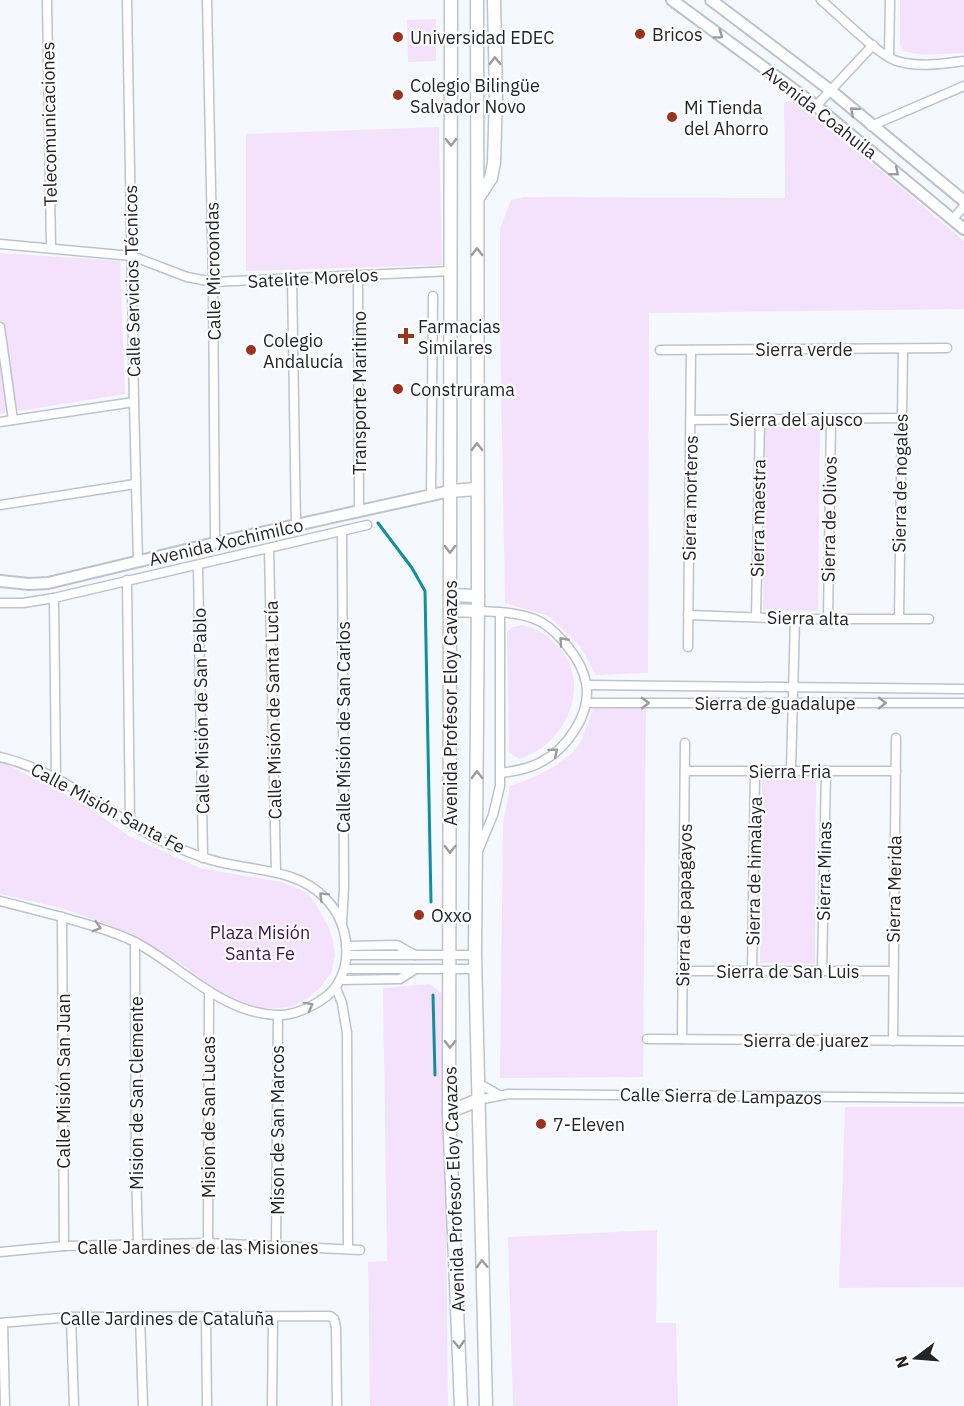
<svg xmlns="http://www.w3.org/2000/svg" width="964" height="1406" font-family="'IBM Plex Sans',sans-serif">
<rect width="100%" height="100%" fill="#f5f8fe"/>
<g fill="#f4e2fd">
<path d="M900,0H964V53L922,55L903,51L900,45Z"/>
<path d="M436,19V61L408,62L407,20Z"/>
<path d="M793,100L824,123L964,241V309L649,313L648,673L596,675L580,646L549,616L505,603L500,326V228L511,200L523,197L785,198L784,103Z"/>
<path d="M439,127L442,265L246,271V134Z"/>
<path d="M0,253L120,261L125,394L0,414Z"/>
<path d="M765,427H820L818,611L763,610Z"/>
<path d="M522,625C537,628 547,635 557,645C594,684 566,745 519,759L509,752L507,632L513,627Z"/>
<path d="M646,707L643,1077L500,1078L503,824L510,786C532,779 556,768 573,752C583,742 588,722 593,709Z"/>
<path d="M0,763L6,764L84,804L129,836L200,868L281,882L306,892L315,903L328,926L333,940L335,955L332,971L321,987L307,999L291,1007L266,1009L242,1004L220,993L180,963L132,935L96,920L61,908L0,894Z"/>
<path d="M762,779L816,780L815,964L760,963Z"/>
<path d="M430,984L444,995L448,1406H370L368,1262L387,1261L383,988Z"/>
<path d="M845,1107H964V1287L839,1288Z"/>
<path d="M657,1230L656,1323H676L678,1406H513L508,1237Z"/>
</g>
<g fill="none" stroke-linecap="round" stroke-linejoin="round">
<g stroke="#10909f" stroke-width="3">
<path d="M378,523L412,568L425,591L431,902"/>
<path d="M433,995L435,1075"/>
</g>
<g stroke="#bdc3cc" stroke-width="11">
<g id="minor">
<path d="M47,0L51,248"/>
<path d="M127,0L134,402L138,562"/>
<path d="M207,0L213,282L215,543"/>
<path d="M821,0C839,15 875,52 894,60C915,68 942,64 964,61"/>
<path d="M889,57L890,0"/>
<path d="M816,106L873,45"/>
<path d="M871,126L964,86"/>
<path d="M952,220L964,206"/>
<path d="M0,244L132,256L187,277L213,282L452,271"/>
<path d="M358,275L359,511"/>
<path d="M292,279L296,526"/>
<path d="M0,327L13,420"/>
<path d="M660,350L947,348"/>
<path d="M691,420L901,418"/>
<path d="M0,422L134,402"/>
<path d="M431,495L433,296"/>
<path d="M0,505L135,484"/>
<path d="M269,549L276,872"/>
<path d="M198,565L203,858"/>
<path d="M127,580L130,823"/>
<path d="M54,598L56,777"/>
<path d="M0,603H23L54,598L367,525"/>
<path d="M478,611C498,612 522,612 541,622C552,628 560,637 568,647C576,657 584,670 586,683C592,713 567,749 541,762C529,769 514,771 501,773"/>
<path d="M688,615L795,619H929"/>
<path d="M756,617L760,419"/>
<path d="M828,618L831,420"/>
<path d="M899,618L903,349"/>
<path d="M688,647L691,350"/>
<path d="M587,685L964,689"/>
<path d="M586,703H964"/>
<path d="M0,757C57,770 102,809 152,836C168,845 185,851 202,857C242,872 294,865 325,898C347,920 354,958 337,985C327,1001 296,1016 278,1015C222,1014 181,966 135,942C111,930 86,924 62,917C41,912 21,906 0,901"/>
<path d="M791,770L795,619"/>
<path d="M685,771H896"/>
<path d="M478,851L493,815L500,786V612"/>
<path d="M62,917L64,1246"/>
<path d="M342,923L344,888L342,531"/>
<path d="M135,942L136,1167L138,1244"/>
<path d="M346,946L397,945L415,955"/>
<path d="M347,955H475"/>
<path d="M345,969H476"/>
<path d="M683,971H892"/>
<path d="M752,971L755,771"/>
<path d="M822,971L826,771"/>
<path d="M340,980L400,979L414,970"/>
<path d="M336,988L342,1003L347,1033L348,1249"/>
<path d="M647,1039L964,1041"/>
<path d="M682,1039L685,743"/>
<path d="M893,1041L896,738"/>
<path d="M478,1083L499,1095"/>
<path d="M478,1100L509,1094L964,1098"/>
<path d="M208,1243L209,991"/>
<path d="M276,1245L278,1015"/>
<path d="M0,1252L64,1246L208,1243L360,1250"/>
<path d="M140,1316L143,1406"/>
<path d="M71,1317L74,1406"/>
<path d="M206,1317L207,1406"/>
<path d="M0,1323L71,1317L330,1316L334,1319L336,1327L337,1406"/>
<path d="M3,1323L5,1406"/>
<path d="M272,1406L273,1318"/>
</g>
</g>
<g stroke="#bdc3cc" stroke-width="14">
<g id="tertiary">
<path d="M672,0L816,106L964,229"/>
<path d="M711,0L830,90L964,201"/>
<path d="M0,581L29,584L48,583L215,543L450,491"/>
</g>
</g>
<g stroke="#bdc3cc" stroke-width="15">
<g id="secondary">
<path d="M451,0L449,1112L461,1406"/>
<path d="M477,0L478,596L475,955L486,1406"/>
<path d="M478,198L491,178L494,163L496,95L494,0"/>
<path d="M450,491L477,489"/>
<path d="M450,595L478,596"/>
<path d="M450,610L478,611"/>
<path d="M449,1112L478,1100"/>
</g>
</g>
<use href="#minor" stroke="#fff" stroke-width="8"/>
<use href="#tertiary" stroke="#fff" stroke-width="10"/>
<use href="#secondary" stroke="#fff" stroke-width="12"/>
</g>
<defs><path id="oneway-chevron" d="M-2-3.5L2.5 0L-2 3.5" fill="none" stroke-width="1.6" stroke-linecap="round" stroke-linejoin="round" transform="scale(1.5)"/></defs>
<g stroke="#9c9c9e">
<use href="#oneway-chevron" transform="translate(719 35) rotate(36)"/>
<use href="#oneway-chevron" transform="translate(495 61) rotate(-91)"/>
<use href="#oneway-chevron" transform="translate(854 111) rotate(-139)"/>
<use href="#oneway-chevron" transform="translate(451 142) rotate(90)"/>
<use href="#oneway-chevron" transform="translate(895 172) rotate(40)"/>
<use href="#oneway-chevron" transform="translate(477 252) rotate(-90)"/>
<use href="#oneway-chevron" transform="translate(477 447) rotate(-90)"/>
<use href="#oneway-chevron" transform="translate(450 549) rotate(90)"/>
<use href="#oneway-chevron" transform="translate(563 641) rotate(-132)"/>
<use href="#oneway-chevron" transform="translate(645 703)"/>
<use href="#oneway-chevron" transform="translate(882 703)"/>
<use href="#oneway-chevron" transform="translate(554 752) rotate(-40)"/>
<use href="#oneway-chevron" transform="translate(477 775) rotate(-90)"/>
<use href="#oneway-chevron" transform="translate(450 849) rotate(90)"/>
<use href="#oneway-chevron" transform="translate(323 896) rotate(-135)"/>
<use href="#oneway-chevron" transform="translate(97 927) rotate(17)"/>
<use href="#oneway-chevron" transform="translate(309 1006) rotate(-29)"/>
<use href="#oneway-chevron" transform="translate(450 1044) rotate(91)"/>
<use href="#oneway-chevron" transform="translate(482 1264) rotate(-92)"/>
<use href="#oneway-chevron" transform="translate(459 1344) rotate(88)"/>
</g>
<g fill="#9c331c" stroke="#fff" stroke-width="2">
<circle cx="640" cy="34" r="6"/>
<circle cx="398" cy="37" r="6"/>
<circle cx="398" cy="95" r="6"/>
<circle cx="672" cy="117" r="6"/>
<path d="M403 327h6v6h6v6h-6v6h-6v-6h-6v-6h6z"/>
<circle cx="251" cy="350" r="6"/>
<circle cx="398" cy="389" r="6"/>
<circle cx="419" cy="915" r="6"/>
<circle cx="541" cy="1124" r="6"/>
</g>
<g text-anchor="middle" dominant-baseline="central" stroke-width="4.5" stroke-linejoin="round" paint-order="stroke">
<g font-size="18" fill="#222427" stroke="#fff" text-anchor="start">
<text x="652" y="34">Bricos</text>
<text x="410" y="37">Universidad EDEC</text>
<text x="410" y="85">Colegio Bilingüe<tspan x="410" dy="21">Salvador Novo</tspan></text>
<text x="684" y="107">Mi Tienda<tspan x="684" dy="21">del Ahorro</tspan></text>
<text x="418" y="326">Farmacias<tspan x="418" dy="21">Similares</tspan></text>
<text x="263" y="340">Colegio<tspan x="263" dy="21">Andalucía</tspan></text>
<text x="410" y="389">Construrama</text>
<text x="431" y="915">Oxxo</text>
<text x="553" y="1124">7-Eleven</text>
</g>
<g font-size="18" fill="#222427" stroke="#fff">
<text transform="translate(820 112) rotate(38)">Avenida Coahuila</text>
<text transform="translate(49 124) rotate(-91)">Telecomunicaciones</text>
<text transform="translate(213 271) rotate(-91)">Calle Microondas</text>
<text transform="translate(313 278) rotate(-3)">Satelite Morelos</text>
<text transform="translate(132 281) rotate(-91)">Calle Servicios Técnicos</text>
<text x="804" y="349">Sierra verde</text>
<text transform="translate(359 393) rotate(-90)">Transporte Maritimo</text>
<text x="796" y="419">Sierra del ajusco</text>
<text transform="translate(900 483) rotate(-89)">Sierra de nogales</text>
<text transform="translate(690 498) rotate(-89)">Sierra morteros</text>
<text transform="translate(758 518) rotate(-89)">Sierra maestra</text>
<text transform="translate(829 519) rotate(-89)">Sierra de Olivos</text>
<text transform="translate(226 542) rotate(-13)">Avenida Xochimilco</text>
<text transform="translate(808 618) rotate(1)">Sierra alta</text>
<text transform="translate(450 703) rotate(-90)">Avenida Profesor Eloy Cavazos</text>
<text x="775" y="703">Sierra de guadalupe</text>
<text transform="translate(273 710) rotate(-91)">Calle Misión de Santa Lucía</text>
<text transform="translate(201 711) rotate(-91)">Calle Misión de San Pablo</text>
<text transform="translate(343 727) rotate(-90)">Calle Misión de San Carlos</text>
<text x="790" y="771">Sierra Fria</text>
<text transform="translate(108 808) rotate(28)">Calle Misión Santa Fe</text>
<text transform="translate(754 871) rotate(-89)">Sierra de himalaya</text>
<text transform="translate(824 871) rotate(-89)">Sierra Minas</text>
<text transform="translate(894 889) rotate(-89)">Sierra Merida</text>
<text transform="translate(684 905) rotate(-89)">Sierra de papagayos</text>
<text x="788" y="971">Sierra de San Luis</text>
<text x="806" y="1040">Sierra de juarez</text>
<text transform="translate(63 1081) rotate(-90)">Calle Misión San Juan</text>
<text transform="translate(136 1093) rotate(-90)">Mision de San Clemente</text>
<text transform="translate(721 1096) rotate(1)">Calle Sierra de Lampazos</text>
<text transform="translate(208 1117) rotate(-90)">Mision de San Lucas</text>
<text transform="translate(277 1130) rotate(-90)">Mison de San Marcos</text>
<text transform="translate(454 1189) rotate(-92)">Avenida Profesor Eloy Cavazos</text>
<text x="198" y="1247">Calle Jardines de las Misiones</text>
<text x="167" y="1318">Calle Jardines de Cataluña</text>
</g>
<g font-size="18" fill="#410e56" stroke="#fff">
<text x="260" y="932">Plaza Misión<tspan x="260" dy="21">Santa Fe</tspan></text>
</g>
</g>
<g transform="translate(916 1358) rotate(254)" stroke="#ffffff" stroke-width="4.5" paint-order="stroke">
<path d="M0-4.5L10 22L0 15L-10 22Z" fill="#222427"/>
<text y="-9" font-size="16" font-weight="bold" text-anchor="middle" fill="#222427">N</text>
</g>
</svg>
